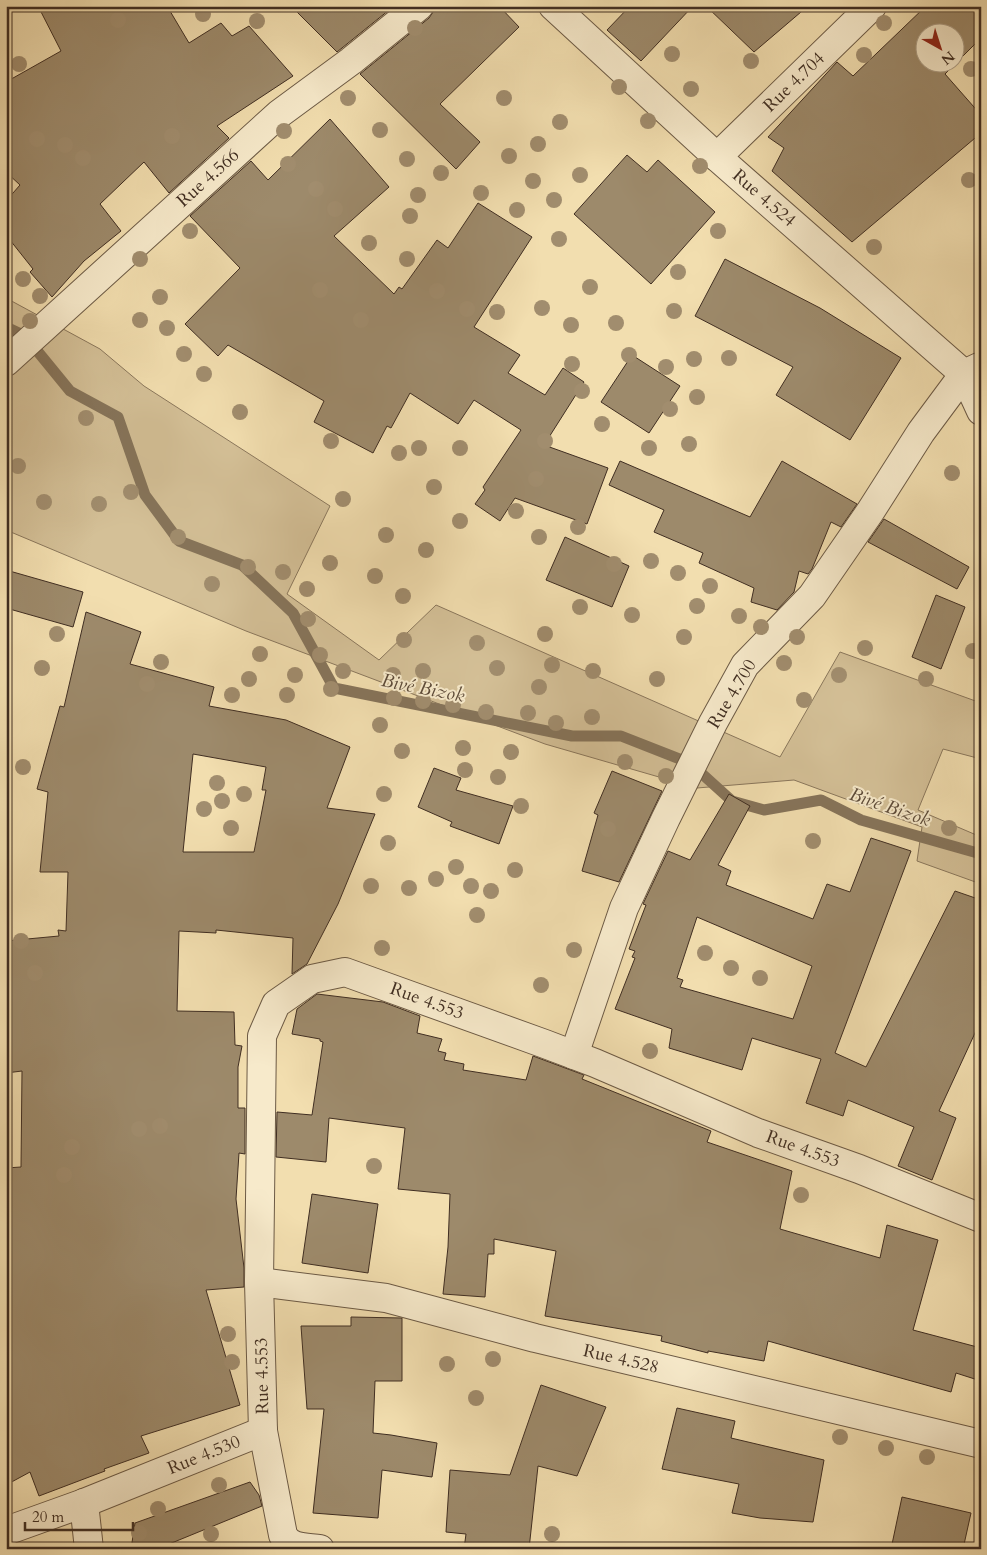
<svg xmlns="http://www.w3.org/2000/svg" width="987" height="1555" font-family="Cardo,serif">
<rect width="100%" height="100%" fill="#f2deaf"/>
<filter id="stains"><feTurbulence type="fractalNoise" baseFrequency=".004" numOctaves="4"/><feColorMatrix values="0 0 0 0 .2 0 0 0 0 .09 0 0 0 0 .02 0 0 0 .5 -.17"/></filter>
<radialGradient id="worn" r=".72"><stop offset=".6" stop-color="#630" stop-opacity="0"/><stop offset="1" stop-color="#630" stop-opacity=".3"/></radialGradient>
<path fill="#d4c097" stroke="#8a775c" d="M6,298L100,349L144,386L330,506L287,594L379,660L436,605L780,757L840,652L981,703V759L943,749L918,810L981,837V884L917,861L922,827L794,780L697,788L545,744L246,631L6,530Z"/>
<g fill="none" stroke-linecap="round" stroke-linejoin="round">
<path stroke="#86745a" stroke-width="11" d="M6,327L25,336L70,391L118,417L145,495L179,541L242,565L293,613L334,688L572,736H621L690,763L732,801L764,810L821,800L861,820L981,854"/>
</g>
<g fill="#9d8a6b" stroke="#402e22" fill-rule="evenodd">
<path d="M38,6H167L189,43L221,23L232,36L249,26L293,76L217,126L229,138L169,193L144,162L100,204L121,231L84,261L52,297L30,272L33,269L6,235V201L20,185L6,172V82L61,51Z"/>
<path d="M291,6H394L337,52Z"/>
<path d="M434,6H499L519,27L440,104L480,142L456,169L360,74L429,18L433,12Z"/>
<path d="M630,6H693L641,61L607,30Z"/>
<path d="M706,6H808L754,52Z"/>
<path d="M926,6H981V38L945,74L981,115V133L852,242L772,171L784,148L768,137L837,62L853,76ZM924,32H954V62H924Z"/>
<path d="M330,119L389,187L334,236L394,294L399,287L402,289L437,240L448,248L478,203L532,237L474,327L520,355L508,373L545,395L563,368L584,382L544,445L608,468L587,524L515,498L500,521L475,504L485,490L483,487L521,430L474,400L458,424L410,393L391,428L387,426L373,453L314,422L324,401L228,345L218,356L185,324L240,268L190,216L251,161L268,180Z"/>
<path d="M627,155L647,172L658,160L715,212L651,284L574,214Z"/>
<path d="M725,259L820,308L901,358L850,440L776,395L793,367L695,316Z"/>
<path d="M632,355L680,386L649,433L601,402Z"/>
<path d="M620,461L750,517L782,461L857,504L841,527L831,522L812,569L808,574L799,571L794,592L777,610L751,602L754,588L699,563L703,553L654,532L664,510L609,485Z"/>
<path d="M884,519L969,567L957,589L868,542Z"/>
<path d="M565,537L629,566L612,607L546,580Z"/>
<path d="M6,570L83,592L73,627L6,608Z"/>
<path d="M936,595L965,607L941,669L912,657Z"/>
<path d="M86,612L141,632L130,664L214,687L209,706L286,720L350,747L327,808L375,814L338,904L307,964L292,974L293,938L216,930V933L179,931L177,1011L234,1012L235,1045L242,1046L238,1067V1108H245V1154L239,1153L236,1199L244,1268V1287L206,1290L240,1405L141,1436L149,1453L104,1469L105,1471L39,1496L30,1472L6,1485V1168L21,1167L22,1071L6,1073V941L59,936L58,930L66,931L68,872H40L48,792L37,789L60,706L64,707ZM193,754L266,767L262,790H266L254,852H183Z"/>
<path d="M434,768L461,778L456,790L513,806L499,844L450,826L452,822L418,807Z"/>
<path d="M612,771L662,791L619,882L582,871L598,815L594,813Z"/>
<path d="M729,794L750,806L718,865L731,871L726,885L813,919L827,884L850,892L871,838L911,851L835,1053L866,1067L955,891L981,900V1020L939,1111L956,1118L932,1180L898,1166L914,1127L848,1100L843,1116L806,1103L821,1059L752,1038L742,1070L669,1048L672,1029L615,1009L635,958L632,957L635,951L629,949L646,905L643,904L668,851L690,860ZM697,917L812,966L793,1019L680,987L683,980L677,978Z"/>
<path d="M317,994L383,1002L420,1016L417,1033L442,1039L438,1051L446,1053L444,1060L464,1064L463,1070L526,1080L533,1056L584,1075L582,1079L711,1131L707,1142L792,1171L780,1229L880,1258L887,1225L938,1240L913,1330L981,1348V1381L956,1373L951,1392L768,1341L764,1361L708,1351V1353L661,1341L662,1336L545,1316L556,1251L494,1239V1254H488L485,1297L443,1294L448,1247L450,1194L398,1189L405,1128L329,1118L326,1162L276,1157L277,1112L312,1115L323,1042L320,1041V1039L292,1034L297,1009Z"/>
<path d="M312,1194L378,1204L368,1273L302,1263Z"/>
<path d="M351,1317L402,1318V1381H375L373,1433L391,1435L437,1443L432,1477L382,1470L378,1518L313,1513L324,1409H307L301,1326H351Z"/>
<path d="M541,1385L606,1407L577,1476L538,1466L529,1549H464L466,1534L446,1532L450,1470L510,1475Z"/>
<path d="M677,1408L735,1421L731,1438L824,1460L813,1522L760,1518L732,1513L739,1484L662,1469Z"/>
<path d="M250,1482L259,1495L262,1506L157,1549H131L135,1523Z"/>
<path d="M902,1497L971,1513L963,1549H891Z"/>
</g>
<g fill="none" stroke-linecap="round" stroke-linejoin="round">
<g stroke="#6c5a45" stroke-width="30">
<g id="street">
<path d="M553,6L717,157L964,374L979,367"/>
<path d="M717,157L872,6"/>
<path d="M6,362L279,114L351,61L419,6"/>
<path d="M574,1055L624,908L666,818L713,723L745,665L812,596L870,512L921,432L964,374L981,411"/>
<path d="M259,1282L386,1298L535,1338L981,1444"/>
<path d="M263,1431L259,1282L262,1036L276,1004L312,979L345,972L545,1044L595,1063L758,1133L859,1169L981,1218"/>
<path d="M84,1503L89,1549"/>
<path d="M6,1531L84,1503L263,1431L283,1535C290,1549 307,1547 320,1549"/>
</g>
</g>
<use href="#street" stroke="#f7eacb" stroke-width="28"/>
</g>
<g fill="#a18d6e">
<circle cx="203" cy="14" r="8"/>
<circle cx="118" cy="20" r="8"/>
<circle cx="257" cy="21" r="8"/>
<circle cx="884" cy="23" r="8"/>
<circle cx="415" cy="28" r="8"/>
<circle cx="672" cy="54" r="8"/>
<circle cx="864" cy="55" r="8"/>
<circle cx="751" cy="61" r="8"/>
<circle cx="19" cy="64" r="8"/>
<circle cx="971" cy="69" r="8"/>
<circle cx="619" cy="87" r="8"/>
<circle cx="691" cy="89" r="8"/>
<circle cx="348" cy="98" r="8"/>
<circle cx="504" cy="98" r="8"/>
<circle cx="648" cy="121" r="8"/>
<circle cx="560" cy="122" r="8"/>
<circle cx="380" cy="130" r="8"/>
<circle cx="284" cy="131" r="8"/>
<circle cx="172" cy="136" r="8"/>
<circle cx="37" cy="139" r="8"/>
<circle cx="538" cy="144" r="8"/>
<circle cx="65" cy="145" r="8"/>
<circle cx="509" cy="156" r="8"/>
<circle cx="83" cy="158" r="8"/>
<circle cx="407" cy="159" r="8"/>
<circle cx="288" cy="164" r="8"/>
<circle cx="700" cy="166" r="8"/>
<circle cx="441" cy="173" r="8"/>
<circle cx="580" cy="175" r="8"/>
<circle cx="969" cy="180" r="8"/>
<circle cx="533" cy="181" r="8"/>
<circle cx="316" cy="189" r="8"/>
<circle cx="481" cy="193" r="8"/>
<circle cx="418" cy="195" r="8"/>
<circle cx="554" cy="200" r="8"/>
<circle cx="335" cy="209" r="8"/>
<circle cx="517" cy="210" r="8"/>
<circle cx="410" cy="216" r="8"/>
<circle cx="190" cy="231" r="8"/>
<circle cx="718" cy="231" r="8"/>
<circle cx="559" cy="239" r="8"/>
<circle cx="369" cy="243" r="8"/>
<circle cx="874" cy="247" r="8"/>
<circle cx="140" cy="259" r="8"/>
<circle cx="407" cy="259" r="8"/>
<circle cx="678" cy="272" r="8"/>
<circle cx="23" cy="279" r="8"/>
<circle cx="590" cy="287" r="8"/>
<circle cx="320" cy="290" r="8"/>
<circle cx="437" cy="291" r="8"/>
<circle cx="40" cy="296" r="8"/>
<circle cx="160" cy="297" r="8"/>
<circle cx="542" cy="308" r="8"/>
<circle cx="467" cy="309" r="8"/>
<circle cx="674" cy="311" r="8"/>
<circle cx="497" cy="312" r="8"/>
<circle cx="140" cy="320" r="8"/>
<circle cx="361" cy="320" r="8"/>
<circle cx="30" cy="321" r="8"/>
<circle cx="616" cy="323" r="8"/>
<circle cx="571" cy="325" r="8"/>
<circle cx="167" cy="328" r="8"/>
<circle cx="184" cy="354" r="8"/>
<circle cx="629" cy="355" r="8"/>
<circle cx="729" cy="358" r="8"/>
<circle cx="694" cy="359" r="8"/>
<circle cx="572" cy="364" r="8"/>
<circle cx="666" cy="367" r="8"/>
<circle cx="204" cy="374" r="8"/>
<circle cx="582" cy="391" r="8"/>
<circle cx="697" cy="397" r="8"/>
<circle cx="670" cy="409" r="8"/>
<circle cx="240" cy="412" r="8"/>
<circle cx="86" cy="418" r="8"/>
<circle cx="602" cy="424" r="8"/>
<circle cx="331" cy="441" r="8"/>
<circle cx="545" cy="441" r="8"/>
<circle cx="689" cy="444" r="8"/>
<circle cx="419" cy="448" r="8"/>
<circle cx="460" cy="448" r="8"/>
<circle cx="649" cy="448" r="8"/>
<circle cx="399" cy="453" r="8"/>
<circle cx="18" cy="466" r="8"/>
<circle cx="952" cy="473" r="8"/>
<circle cx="536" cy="479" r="8"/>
<circle cx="434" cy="487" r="8"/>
<circle cx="131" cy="492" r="8"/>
<circle cx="343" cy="499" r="8"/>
<circle cx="44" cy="502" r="8"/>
<circle cx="99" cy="504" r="8"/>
<circle cx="516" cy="511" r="8"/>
<circle cx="460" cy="521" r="8"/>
<circle cx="578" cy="527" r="8"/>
<circle cx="386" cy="535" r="8"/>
<circle cx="178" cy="537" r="8"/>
<circle cx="539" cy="537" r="8"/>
<circle cx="426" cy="550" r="8"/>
<circle cx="651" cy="561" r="8"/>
<circle cx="330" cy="563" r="8"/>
<circle cx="614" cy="564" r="8"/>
<circle cx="248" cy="567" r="8"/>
<circle cx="283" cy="572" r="8"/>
<circle cx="678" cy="573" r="8"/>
<circle cx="375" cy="576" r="8"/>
<circle cx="212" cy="584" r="8"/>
<circle cx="710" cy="586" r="8"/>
<circle cx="307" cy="589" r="8"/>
<circle cx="403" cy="596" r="8"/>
<circle cx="697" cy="606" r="8"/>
<circle cx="580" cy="607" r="8"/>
<circle cx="632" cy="615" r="8"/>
<circle cx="739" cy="616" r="8"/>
<circle cx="308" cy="619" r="8"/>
<circle cx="761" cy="627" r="8"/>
<circle cx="57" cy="634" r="8"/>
<circle cx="545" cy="634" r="8"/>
<circle cx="684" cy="637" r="8"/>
<circle cx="797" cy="637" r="8"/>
<circle cx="404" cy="640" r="8"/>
<circle cx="477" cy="643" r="8"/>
<circle cx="865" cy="648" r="8"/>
<circle cx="973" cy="651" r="8"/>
<circle cx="260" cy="654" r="8"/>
<circle cx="320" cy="655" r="8"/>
<circle cx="161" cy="662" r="8"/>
<circle cx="784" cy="663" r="8"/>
<circle cx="552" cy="665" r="8"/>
<circle cx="42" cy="668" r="8"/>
<circle cx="497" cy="668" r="8"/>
<circle cx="343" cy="671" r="8"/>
<circle cx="423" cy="671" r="8"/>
<circle cx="593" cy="671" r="8"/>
<circle cx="295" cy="675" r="8"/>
<circle cx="393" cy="675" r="8"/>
<circle cx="839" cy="675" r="8"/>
<circle cx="249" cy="679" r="8"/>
<circle cx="657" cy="679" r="8"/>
<circle cx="926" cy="679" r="8"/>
<circle cx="147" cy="684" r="8"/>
<circle cx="539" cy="687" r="8"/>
<circle cx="331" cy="689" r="8"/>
<circle cx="232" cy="695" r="8"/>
<circle cx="287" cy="695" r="8"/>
<circle cx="394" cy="698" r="8"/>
<circle cx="804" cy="700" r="8"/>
<circle cx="423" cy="701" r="8"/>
<circle cx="453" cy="705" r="8"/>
<circle cx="486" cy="712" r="8"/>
<circle cx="528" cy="713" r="8"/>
<circle cx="592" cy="717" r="8"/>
<circle cx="556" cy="723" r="8"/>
<circle cx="380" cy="725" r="8"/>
<circle cx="463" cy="748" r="8"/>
<circle cx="402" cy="751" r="8"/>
<circle cx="511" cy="752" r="8"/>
<circle cx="625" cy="762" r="8"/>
<circle cx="23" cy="767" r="8"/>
<circle cx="465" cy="770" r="8"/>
<circle cx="666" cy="776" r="8"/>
<circle cx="498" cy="777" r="8"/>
<circle cx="217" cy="783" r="8"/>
<circle cx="244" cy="794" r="8"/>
<circle cx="384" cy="794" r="8"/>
<circle cx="222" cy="801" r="8"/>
<circle cx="521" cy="806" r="8"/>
<circle cx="204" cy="809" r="8"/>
<circle cx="231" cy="828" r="8"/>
<circle cx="949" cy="828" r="8"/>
<circle cx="608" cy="829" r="8"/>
<circle cx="813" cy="841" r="8"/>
<circle cx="388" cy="843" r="8"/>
<circle cx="456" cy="867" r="8"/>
<circle cx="515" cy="870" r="8"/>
<circle cx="436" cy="879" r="8"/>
<circle cx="371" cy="886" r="8"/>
<circle cx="471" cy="886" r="8"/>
<circle cx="409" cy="888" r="8"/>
<circle cx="491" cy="891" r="8"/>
<circle cx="477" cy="915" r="8"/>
<circle cx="21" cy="941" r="8"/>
<circle cx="382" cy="948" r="8"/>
<circle cx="574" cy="950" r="8"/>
<circle cx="705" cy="953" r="8"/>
<circle cx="731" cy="968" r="8"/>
<circle cx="35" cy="973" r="8"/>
<circle cx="760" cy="978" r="8"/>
<circle cx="541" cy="985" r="8"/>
<circle cx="650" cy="1051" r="8"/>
<circle cx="160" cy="1126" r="8"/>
<circle cx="139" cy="1129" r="8"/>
<circle cx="72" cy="1147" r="8"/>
<circle cx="374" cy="1166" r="8"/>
<circle cx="64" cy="1175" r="8"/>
<circle cx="801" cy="1195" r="8"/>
<circle cx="228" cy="1334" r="8"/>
<circle cx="493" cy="1359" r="8"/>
<circle cx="232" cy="1362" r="8"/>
<circle cx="447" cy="1364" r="8"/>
<circle cx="476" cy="1398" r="8"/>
<circle cx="840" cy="1437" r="8"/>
<circle cx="886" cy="1448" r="8"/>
<circle cx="927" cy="1457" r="8"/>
<circle cx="219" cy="1485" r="8"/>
<circle cx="158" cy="1509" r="8"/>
<circle cx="139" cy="1533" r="8"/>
<circle cx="211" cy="1534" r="8"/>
<circle cx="552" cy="1534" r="8"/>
</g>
<g text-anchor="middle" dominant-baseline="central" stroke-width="4" stroke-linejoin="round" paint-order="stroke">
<g font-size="18" fill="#402e22" stroke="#f7eacb">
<text transform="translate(794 82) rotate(-44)">Rue 4.704</text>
<text transform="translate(208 178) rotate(-42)">Rue 4.566</text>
<text transform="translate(764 198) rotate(41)">Rue 4.524</text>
<text transform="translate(732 694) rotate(-59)">Rue 4.700</text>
<text transform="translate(427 1001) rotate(20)">Rue 4.553</text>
<text transform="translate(803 1149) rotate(20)">Rue 4.553</text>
<text transform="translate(621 1359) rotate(13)">Rue 4.528</text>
<text transform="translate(262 1376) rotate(-91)">Rue 4.553</text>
<text transform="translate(204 1455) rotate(-22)">Rue 4.530</text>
</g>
<g font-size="19" font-style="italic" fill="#5d4b39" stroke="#f7eacb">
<text transform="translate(423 688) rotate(11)">Bivé Bizok</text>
<text transform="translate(890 807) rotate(19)">Bivé Bizok</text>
</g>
</g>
<rect width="987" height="1555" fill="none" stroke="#f2deaf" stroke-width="25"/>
<rect x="8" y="8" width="972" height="1540" fill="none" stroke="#402e22" stroke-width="2.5"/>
<rect x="12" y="12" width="962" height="1530" fill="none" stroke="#402e22"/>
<g transform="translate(940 48) rotate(141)"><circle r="24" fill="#f7eacb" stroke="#ae9f87"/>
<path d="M0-4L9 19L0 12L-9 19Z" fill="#8f2418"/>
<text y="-8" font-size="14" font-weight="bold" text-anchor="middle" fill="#402e22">N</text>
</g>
<path d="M25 1522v8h108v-8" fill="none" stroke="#402e22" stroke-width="2.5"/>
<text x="32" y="1522" font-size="15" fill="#402e22" stroke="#f7eacb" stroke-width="4" paint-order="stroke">20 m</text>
<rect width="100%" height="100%" filter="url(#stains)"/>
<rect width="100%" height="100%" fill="url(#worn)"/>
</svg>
